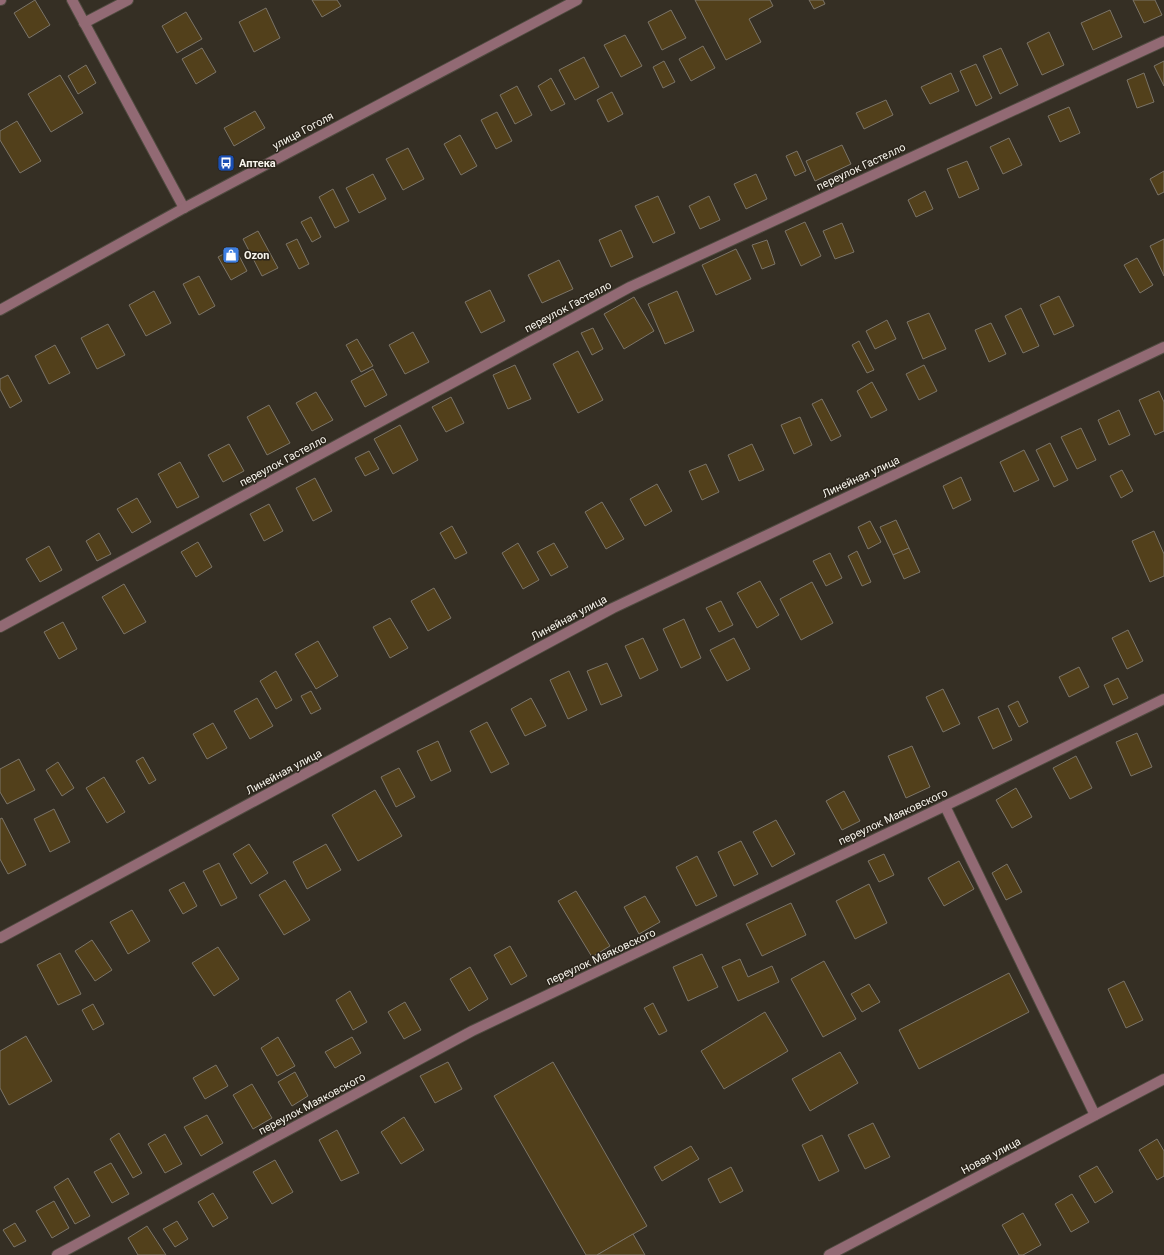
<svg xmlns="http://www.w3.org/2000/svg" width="1164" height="1255" font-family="Roboto,sans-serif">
<rect width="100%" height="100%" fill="#352f24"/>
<g fill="#52401b" stroke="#7b7468">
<path d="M35,0L50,25L29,38L14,13Z"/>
<path d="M312,0H337L341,6L322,17Z"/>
<path d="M695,0H770L773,6L749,19L761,42L726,60Z"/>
<path d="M809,0H823L825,4L814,9Z"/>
<path d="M1133,0H1155L1162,15L1144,23Z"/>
<path d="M266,8L280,38L254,52L239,22Z"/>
<path d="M671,10L686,38L662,50L648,22Z"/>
<path d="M1110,10L1122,37L1093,50L1081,23Z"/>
<path d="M186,12L202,39L177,53L162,26Z"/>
<path d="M1049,32L1064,65L1042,75L1027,43Z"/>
<path d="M625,35L642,66L621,77L604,45Z"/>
<path d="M703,46L715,68L691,81L679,59Z"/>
<path d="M202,48L216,72L196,84L182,59Z"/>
<path d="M1001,48L1018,85L1000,94L983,56Z"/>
<path d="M584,57L599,87L575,100L559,70Z"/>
<path d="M664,61L675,82L663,88L653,67Z"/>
<path d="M1164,61V86L1154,66Z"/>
<path d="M976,64L992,98L976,106L960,71Z"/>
<path d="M86,65L96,83L78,94L68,76Z"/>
<path d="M951,73L959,91L930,104L921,87Z"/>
<path d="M1144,73L1154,102L1137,108L1127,80Z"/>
<path d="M60,75L83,113L51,132L28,94Z"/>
<path d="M551,78L565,104L551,111L538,86Z"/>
<path d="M517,86L532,115L515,124L500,95Z"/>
<path d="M612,92L623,114L608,122L597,100Z"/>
<path d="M886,100L893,115L864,129L856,113Z"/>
<path d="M1069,107L1080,133L1060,142L1048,116Z"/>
<path d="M255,111L265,128L234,146L224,128Z"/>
<path d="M497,112L512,141L496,149L481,120Z"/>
<path d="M17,121L41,161L20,173L0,140V131Z"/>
<path d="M460,135L477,166L461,175L444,144Z"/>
<path d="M1009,138L1022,165L1003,174L990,147Z"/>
<path d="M842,145L851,164L815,181L806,161Z"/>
<path d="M408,148L424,179L403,190L386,159Z"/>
<path d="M797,151L806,171L795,176L786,156Z"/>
<path d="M967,161L979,189L959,198L947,169Z"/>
<path d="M1164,171V192L1158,195L1150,179Z"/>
<path d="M373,174L386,199L359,213L346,188Z"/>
<path d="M756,174L767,199L746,209L734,184Z"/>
<path d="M333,189L349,221L335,228L319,197Z"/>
<path d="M925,191L933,209L916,217L908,200Z"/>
<path d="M658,196L675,233L653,243L635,206Z"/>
<path d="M709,196L720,220L700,229L689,206Z"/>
<path d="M311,217L321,237L312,242L301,222Z"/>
<path d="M805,222L821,256L801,266L785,231Z"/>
<path d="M842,223L854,252L835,259L823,231Z"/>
<path d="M621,230L633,257L611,267L599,240Z"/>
<path d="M258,231L278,268L262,276L243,239Z"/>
<path d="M297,239L309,264L299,269L286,244Z"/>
<path d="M1164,239V276L1150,246Z"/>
<path d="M767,240L775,264L762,269L752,245Z"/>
<path d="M235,248L247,271L231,280L218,257Z"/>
<path d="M736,249L751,279L716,295L702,265Z"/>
<path d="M1137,258L1153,285L1140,293L1124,265Z"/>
<path d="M559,260L573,289L542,303L528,275Z"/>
<path d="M199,276L215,306L199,315L183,284Z"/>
<path d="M490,290L505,321L481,333L465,302Z"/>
<path d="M154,291L171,323L146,336L129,305Z"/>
<path d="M677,291L694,331L665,344L648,304Z"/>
<path d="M1059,296L1074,326L1054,335L1040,305Z"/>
<path d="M634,297L654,331L624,349L604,314Z"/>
<path d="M1021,308L1039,346L1023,353L1005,316Z"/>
<path d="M929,313L946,349L923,359L907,322Z"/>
<path d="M887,320L896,339L875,349L866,331Z"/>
<path d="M991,323L1006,354L989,362L975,330Z"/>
<path d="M108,324L125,355L97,369L81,338Z"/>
<path d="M593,328L603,349L592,355L581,333Z"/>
<path d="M413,332L429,362L405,374L389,345Z"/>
<path d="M357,339L373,366L361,372L346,345Z"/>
<path d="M859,341L874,370L867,373L852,345Z"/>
<path d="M55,345L70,373L49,384L35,356Z"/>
<path d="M578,351L603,400L578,413L553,364Z"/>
<path d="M515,365L531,399L508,409L493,375Z"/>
<path d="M924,365L937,391L919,400L906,374Z"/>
<path d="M373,369L387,395L365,407L351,381Z"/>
<path d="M8,375L22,401L10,408L0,389V379Z"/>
<path d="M872,382L887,410L871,418L857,391Z"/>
<path d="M1159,391L1164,402V431L1155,435L1139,400Z"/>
<path d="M316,392L333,420L312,431L296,403Z"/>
<path d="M451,397L464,423L446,432L432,407Z"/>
<path d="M822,399L841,436L831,441L812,404Z"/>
<path d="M269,405L290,443L267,455L247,417Z"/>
<path d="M1119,410L1130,435L1109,445L1098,420Z"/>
<path d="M800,417L812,445L794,454L781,425Z"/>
<path d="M400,425L418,460L393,474L374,439Z"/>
<path d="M1081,428L1096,460L1077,469L1061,437Z"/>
<path d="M1050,443L1068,480L1054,487L1036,450Z"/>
<path d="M229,444L244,471L223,482L208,455Z"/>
<path d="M752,444L764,470L739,481L728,455Z"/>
<path d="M1024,450L1039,480L1014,492L1000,462Z"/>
<path d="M369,451L379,469L365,476L355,458Z"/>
<path d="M180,462L199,497L177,508L158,474Z"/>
<path d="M706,464L719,492L702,500L689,471Z"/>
<path d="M1122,470L1133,491L1121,498L1110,476Z"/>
<path d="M961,477L971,500L953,509L943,486Z"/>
<path d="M315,478L332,511L313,521L296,488Z"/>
<path d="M657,484L672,511L645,526L630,499Z"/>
<path d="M137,498L151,522L132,533L117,509Z"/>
<path d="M602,502L624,539L606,549L585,512Z"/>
<path d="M269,504L283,531L264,541L250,514Z"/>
<path d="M896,520L909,548L893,555L880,527Z"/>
<path d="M870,521L881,542L868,549L858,527Z"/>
<path d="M452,526L467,553L455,559L440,533Z"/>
<path d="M1154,531L1164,554V576L1150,582L1132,541Z"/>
<path d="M99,533L111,554L97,561L86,541Z"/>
<path d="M198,542L212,567L196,577L181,552Z"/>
<path d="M518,543L539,580L523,589L502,553Z"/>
<path d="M554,543L568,567L551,576L537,552Z"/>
<path d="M49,546L62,570L40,582L26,559Z"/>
<path d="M909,548L920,572L904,579L893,555Z"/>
<path d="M857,551L871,582L862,586L848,556Z"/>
<path d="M830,553L842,578L826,586L813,561Z"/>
<path d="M760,581L779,615L757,628L737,593Z"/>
<path d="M812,582L833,623L801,640L780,599Z"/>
<path d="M124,584L146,622L124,634L102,597Z"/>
<path d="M434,588L451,618L428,631L411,601Z"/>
<path d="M721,601L733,625L719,632L706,608Z"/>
<path d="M390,618L408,648L390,658L373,627Z"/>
<path d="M684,619L701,658L681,668L663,629Z"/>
<path d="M63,622L77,649L59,659L44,632Z"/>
<path d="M1128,630L1143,661L1127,669L1112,638Z"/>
<path d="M643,638L658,670L640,679L625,646Z"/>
<path d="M734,638L750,669L727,681L710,650Z"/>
<path d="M318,641L338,676L316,689L295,654Z"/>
<path d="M607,663L622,696L601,705L587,671Z"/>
<path d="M1079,667L1089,687L1069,697L1059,677Z"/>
<path d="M276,671L292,700L276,709L260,681Z"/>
<path d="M569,671L587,710L568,719L550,680Z"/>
<path d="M1118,678L1128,698L1113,705L1104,685Z"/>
<path d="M943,689L960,724L943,732L926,697Z"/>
<path d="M311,691L321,709L311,714L301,696Z"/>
<path d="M257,698L273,726L250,739L234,711Z"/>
<path d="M531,698L546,726L525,736L511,709Z"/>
<path d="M1018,701L1028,722L1019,727L1008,706Z"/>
<path d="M998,708L1012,740L993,749L978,717Z"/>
<path d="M487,722L509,764L491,773L470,731Z"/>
<path d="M213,723L227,748L207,759L193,734Z"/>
<path d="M1137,733L1152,767L1131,776L1116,742Z"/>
<path d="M438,741L451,771L431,781L417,751Z"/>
<path d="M912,746L930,787L906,798L888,756Z"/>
<path d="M1076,756L1092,788L1070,799L1053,768Z"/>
<path d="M143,757L156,780L149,784L136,761Z"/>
<path d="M19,759L35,790L7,804L0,792V769Z"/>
<path d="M58,762L74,788L62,796L46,770Z"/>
<path d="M399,768L415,797L396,807L381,777Z"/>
<path d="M104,777L125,812L107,823L86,788Z"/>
<path d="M1016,788L1032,817L1012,828L996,800Z"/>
<path d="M375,790L402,836L358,861L332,815Z"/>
<path d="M844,791L860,821L842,830L826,801Z"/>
<path d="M54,809L70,842L50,852L34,819Z"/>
<path d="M2,818L26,865L8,874L0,859V819Z"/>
<path d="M776,820L795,854L772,867L753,832Z"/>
<path d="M741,841L758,874L734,886L718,852Z"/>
<path d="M249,844L268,873L251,884L233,854Z"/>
<path d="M326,844L341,870L307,889L293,862Z"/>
<path d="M884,854L894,875L879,882L868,861Z"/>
<path d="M697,856L717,896L696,906L676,867Z"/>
<path d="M959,861L974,889L944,906L928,878Z"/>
<path d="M219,863L237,898L221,906L203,871Z"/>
<path d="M1007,864L1022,892L1006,900L992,873Z"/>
<path d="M285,880L310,920L284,935L259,895Z"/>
<path d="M184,882L197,906L183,914L169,890Z"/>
<path d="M869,884L887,923L855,939L836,901Z"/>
<path d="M576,891L610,946L592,957L558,901Z"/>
<path d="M645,896L660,922L639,934L624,907Z"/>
<path d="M791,903L806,935L762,956L746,924Z"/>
<path d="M132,910L150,941L128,954L110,922Z"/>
<path d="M92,940L112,970L95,981L75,951Z"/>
<path d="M510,946L527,976L511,985L494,955Z"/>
<path d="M218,947L239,979L214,996L192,963Z"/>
<path d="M60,953L81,994L58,1005L37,965Z"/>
<path d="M702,954L718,987L688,1001L673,967Z"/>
<path d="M740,959L748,977L772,966L779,982L738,1001L722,967Z"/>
<path d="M824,961L856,1019L823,1037L791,979Z"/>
<path d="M470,967L488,999L469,1011L450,979Z"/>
<path d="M1009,973L1029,1012L919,1069L899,1030Z"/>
<path d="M1124,981L1143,1020L1126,1028L1108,989Z"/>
<path d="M869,984L880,1002L862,1012L851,994Z"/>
<path d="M350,991L367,1022L353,1030L336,1000Z"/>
<path d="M405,1002L421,1030L404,1039L388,1012Z"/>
<path d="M653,1003L667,1031L659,1035L644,1008Z"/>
<path d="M93,1004L104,1024L93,1030L82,1010Z"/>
<path d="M765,1012L788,1051L724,1089L701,1051Z"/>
<path d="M26,1036L52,1081L9,1105L0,1088V1051Z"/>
<path d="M278,1037L295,1066L277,1076L261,1048Z"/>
<path d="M352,1037L361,1053L335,1068L325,1052Z"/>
<path d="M840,1052L858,1083L810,1111L792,1079Z"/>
<path d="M448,1062L462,1089L435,1103L420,1076Z"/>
<path d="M553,1062L647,1226L597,1255H586L494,1096Z"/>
<path d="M216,1065L228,1086L205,1099L193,1078Z"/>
<path d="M295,1072L308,1096L292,1106L278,1082Z"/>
<path d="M252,1084L272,1118L253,1129L233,1095Z"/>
<path d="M207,1115L223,1143L201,1156L184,1127Z"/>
<path d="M404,1117L424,1150L401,1164L381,1132Z"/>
<path d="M873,1123L890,1157L865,1169L848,1135Z"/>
<path d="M337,1130L359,1173L341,1181L319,1140Z"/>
<path d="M119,1133L142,1173L133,1178L110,1139Z"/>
<path d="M165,1134L182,1164L165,1173L148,1144Z"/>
<path d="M822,1135L839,1171L819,1181L802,1145Z"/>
<path d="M1157,1139L1164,1151V1176L1157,1180L1139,1150Z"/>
<path d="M691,1146L699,1159L662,1181L654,1167Z"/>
<path d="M275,1160L293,1192L272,1204L253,1172Z"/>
<path d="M111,1163L129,1194L112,1203L94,1172Z"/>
<path d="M1097,1166L1113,1192L1095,1203L1079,1176Z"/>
<path d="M731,1167L743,1191L720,1203L708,1179Z"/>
<path d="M68,1178L90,1216L75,1224L54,1187Z"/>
<path d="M213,1193L228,1218L213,1227L198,1202Z"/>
<path d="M1072,1194L1089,1222L1071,1232L1055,1204Z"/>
<path d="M54,1201L69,1228L52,1238L36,1211Z"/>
<path d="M1023,1213L1041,1245L1023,1255H1019L1002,1225Z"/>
<path d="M177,1221L188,1239L175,1247L163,1229Z"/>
<path d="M15,1223L26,1241L14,1247L3,1230Z"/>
<path d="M147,1226L166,1255H138L128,1238Z"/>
<path d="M633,1234L645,1255H597Z"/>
</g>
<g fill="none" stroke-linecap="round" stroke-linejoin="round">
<g stroke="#504b40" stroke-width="12">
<path id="service" d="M945,806L1095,1115"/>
</g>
<g stroke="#504b40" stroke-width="12">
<g id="minor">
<path d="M0,0H1"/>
<path d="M72,0L184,208"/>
<path d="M84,23L128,0"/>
<path d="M0,627L630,287L1164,41"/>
<path d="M0,938L613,608L1164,347"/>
<path d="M57,1255L472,1031L974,792L1164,699"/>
<path d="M829,1255L1164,1079"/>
</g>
</g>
<g stroke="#504b40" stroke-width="12">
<path id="tertiary" d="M0,310L184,208L577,0"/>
</g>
<use href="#service" stroke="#926a74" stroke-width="10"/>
<use href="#minor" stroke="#926a74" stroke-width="10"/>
<use href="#tertiary" stroke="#926a74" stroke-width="10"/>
</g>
<defs>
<g id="bus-square" transform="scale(0.9)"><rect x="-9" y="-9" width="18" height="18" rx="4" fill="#1a4fb4" stroke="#2b251b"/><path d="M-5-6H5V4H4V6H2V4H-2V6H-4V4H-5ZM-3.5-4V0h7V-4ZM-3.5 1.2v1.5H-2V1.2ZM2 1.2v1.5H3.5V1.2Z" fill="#fff"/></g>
<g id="shop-square" transform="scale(0.9)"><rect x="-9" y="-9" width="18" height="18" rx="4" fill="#3f7fe0" stroke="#2b251b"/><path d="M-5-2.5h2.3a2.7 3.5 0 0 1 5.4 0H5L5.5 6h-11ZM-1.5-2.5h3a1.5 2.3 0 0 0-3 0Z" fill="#fff"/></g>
</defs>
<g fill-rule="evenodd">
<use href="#bus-square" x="226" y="163"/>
<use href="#shop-square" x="231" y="255"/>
</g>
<g text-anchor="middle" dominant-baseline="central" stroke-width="3" stroke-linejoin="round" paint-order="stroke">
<g font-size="11" fill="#f8f5ed" stroke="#2b251b">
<text transform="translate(303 131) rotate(-28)">улица Гоголя</text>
<text transform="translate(861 167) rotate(-25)">переулок Гастелло</text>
<text transform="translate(568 307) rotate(-28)">переулок Гастелло</text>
<text transform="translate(283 461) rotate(-28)">переулок Гастелло</text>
<text transform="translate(861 477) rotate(-25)">Линейная улица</text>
<text transform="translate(569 618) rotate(-28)">Линейная улица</text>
<text transform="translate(284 772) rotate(-28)">Линейная улица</text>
<text transform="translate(893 817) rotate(-25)">переулок Маяковского</text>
<text transform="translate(601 957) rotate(-25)">переулок Маяковского</text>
<text transform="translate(312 1104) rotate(-28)">переулок Маяковского</text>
<text transform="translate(991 1156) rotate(-28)">Новая улица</text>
</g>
<g font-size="11" font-weight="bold" fill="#f8f5ed" stroke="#2b251b" text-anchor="start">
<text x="239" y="163">Аптека</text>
<text x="244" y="255">Ozon</text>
</g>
</g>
</svg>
